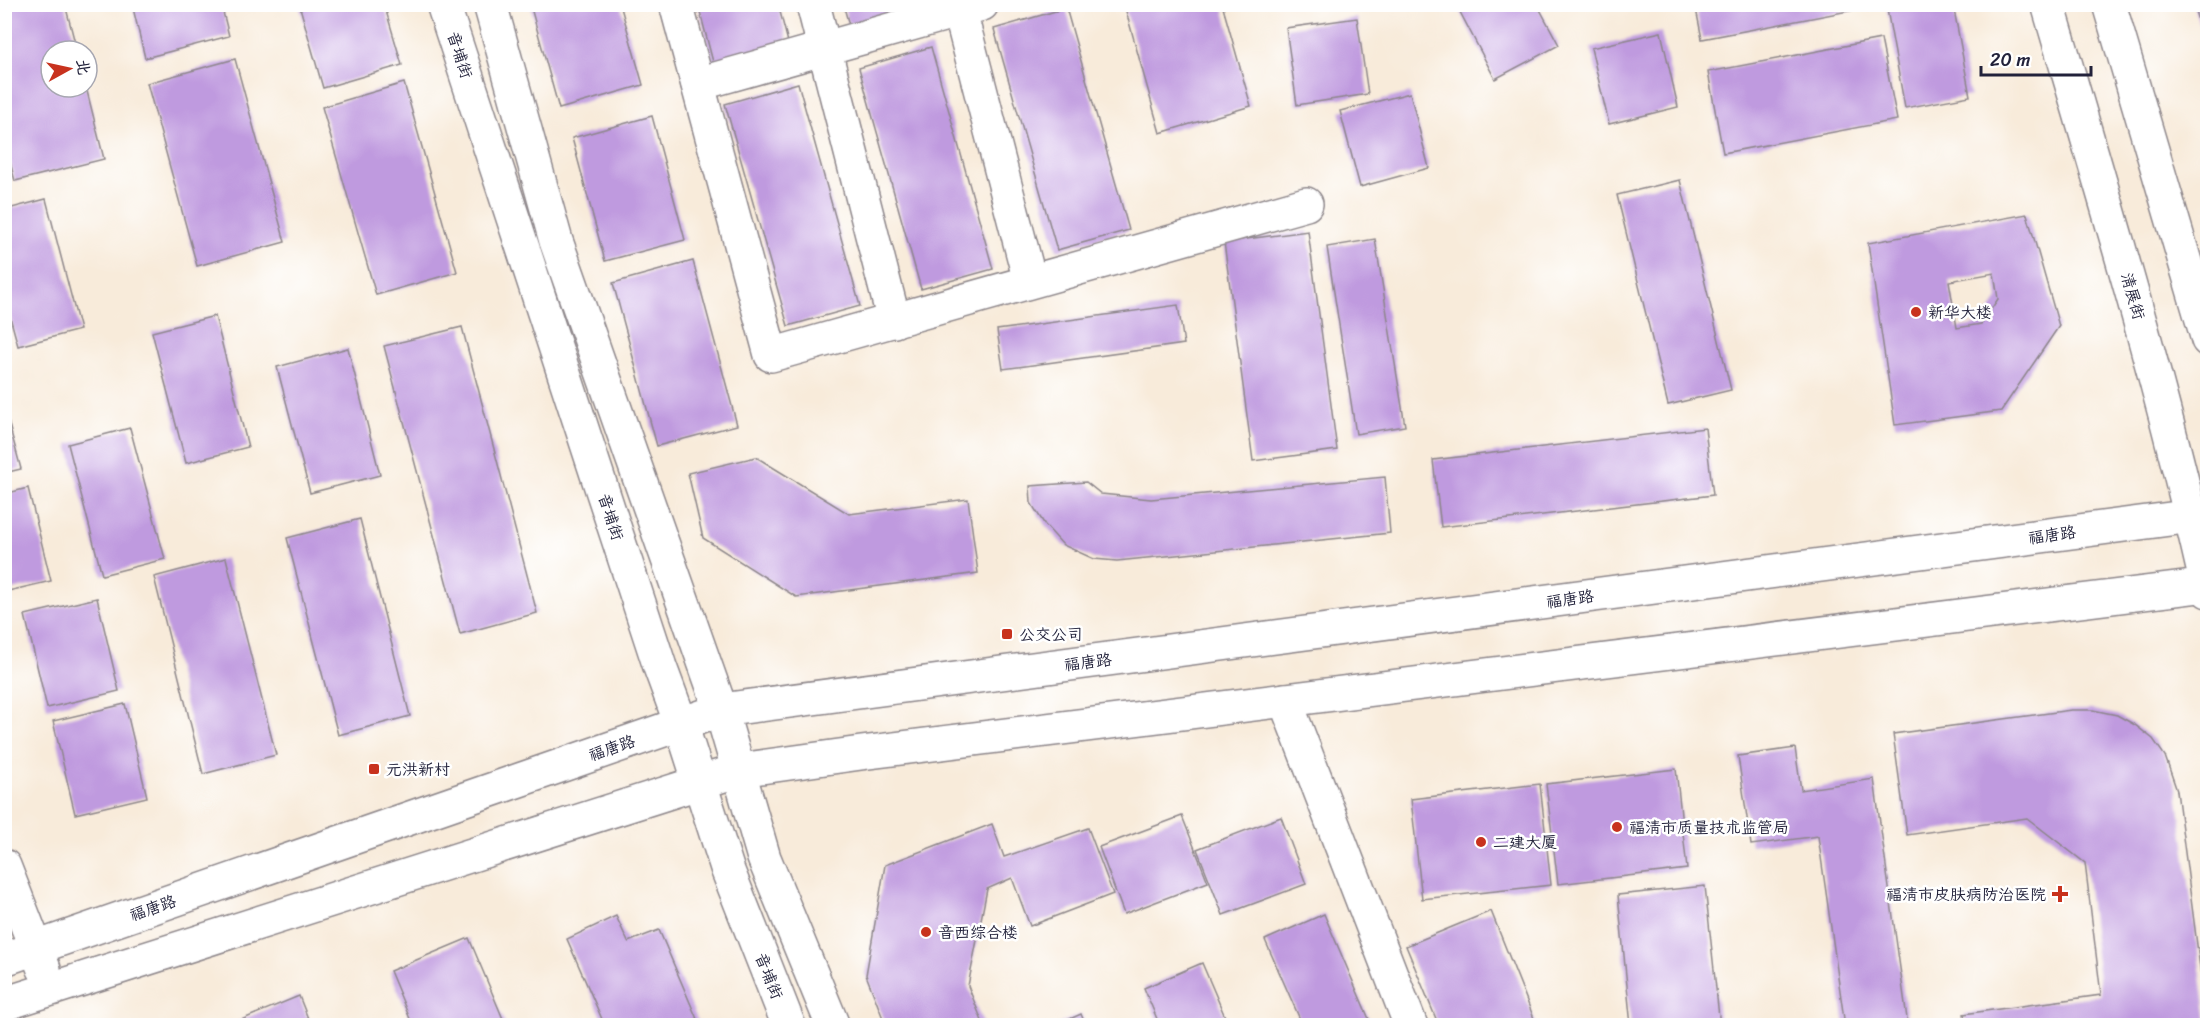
<svg xmlns="http://www.w3.org/2000/svg" width="2212" height="1030" font-family="Sriracha,'LXGW WenKai TC',sans-serif">
<rect width="100%" height="100%" fill="#fff"/>
<filter id="ink" filterUnits="userSpaceOnUse"><feTurbulence type="fractalNoise" baseFrequency=".0167" numOctaves="2"/><feDisplacementMap in="SourceGraphic" scale="12" xChannelSelector="R" yChannelSelector="G"/><feConvolveMatrix kernelMatrix="1 2 1 2 8 2 1 2 1" color-interpolation-filters="sRGB"/></filter>
<filter id="wash" filterUnits="userSpaceOnUse"><feTurbulence type="fractalNoise" baseFrequency=".008" numOctaves="4" result="noise"/><feDisplacementMap in="SourceGraphic" scale="24" xChannelSelector="R" yChannelSelector="G"/><feGaussianBlur stdDeviation="1.35" result="paint"/><feColorMatrix in="noise" values="0 0 0 0 0 0 0 0 0 0 0 0 0 0 0 0 0 1.4 0 .05"/><feComposite in="paint" operator="in"/></filter>
<g filter="url(#wash)">
<rect width="100%" height="100%" fill="#f8ebda"/>
<g id="blocks">
<g fill="#bf9adf" fill-rule="evenodd">
<path d="M4,4H65L77,51H51V87H86L104,159L15,181L4,139Z"/>
<path d="M132,4H221L229,36L145,58Z"/>
<path d="M299,4H384L402,65L323,88Z"/>
<path d="M530,4H620L643,85L559,109Z"/>
<path d="M698,4H778L789,46L714,66Z"/>
<path d="M843,4H919V5L849,25Z"/>
<path d="M1124,4H1222L1251,106L1160,133Z"/>
<path d="M1469,4H1537L1559,45L1495,79L1459,10Z"/>
<path d="M1695,4H1874L1875,6L1702,39Z"/>
<path d="M1886,4H1953L1970,96L1905,108Z"/>
<path d="M2193,4H2208V51H2207Z"/>
<path d="M1066,8L1129,230L1057,250L994,29Z"/>
<path d="M1357,18L1368,94L1297,105L1286,28Z"/>
<path d="M1661,32L1678,107L1609,124L1591,48Z"/>
<path d="M1881,39L1897,120L1723,153L1708,72Z"/>
<path d="M931,47L993,269L921,289L859,68Z"/>
<path d="M235,59L285,242L197,266L147,83Z"/>
<path d="M404,83L457,272L376,295L322,107Z"/>
<path d="M798,83L860,306L788,326L725,104Z"/>
<path d="M1410,93L1429,168L1360,187L1340,111Z"/>
<path d="M652,116L685,240L605,261L572,138Z"/>
<path d="M1680,180L1731,390L1668,405L1617,195Z"/>
<path d="M46,199L80,330L18,346L4,295V210Z"/>
<path d="M2027,214L2059,326L2001,411L1895,425L1868,243ZM1994,273L1998,299L1981,324L1957,328L1949,281Z"/>
<path d="M1308,231L1337,450L1253,461L1224,242Z"/>
<path d="M1375,239L1405,426L1356,434L1327,247Z"/>
<path d="M693,261L737,425L657,446L613,283Z"/>
<path d="M1178,305L1184,344L1003,369L997,330Z"/>
<path d="M215,316L248,447L186,463L152,332Z"/>
<path d="M462,327L537,613L460,634L384,346Z"/>
<path d="M348,348L380,475L310,493L277,367Z"/>
<path d="M4,406L21,469L4,473Z"/>
<path d="M130,428L165,559L102,575L68,444Z"/>
<path d="M1705,428L1713,495L1441,527L1433,460Z"/>
<path d="M756,457L849,514L968,499L978,573L796,597L703,538L688,473Z"/>
<path d="M1385,477L1390,533L1117,561L1094,559L1063,545L1045,525L1031,503L1030,486L1086,482L1101,494L1151,499Z"/>
<path d="M28,488L51,581L4,592V494Z"/>
<path d="M360,519L410,716L338,735L287,538Z"/>
<path d="M226,558L276,755L203,774L154,577Z"/>
<path d="M97,598L119,691L47,708L25,615Z"/>
<path d="M125,704L147,797L75,814L53,721Z"/>
<path d="M2071,710H2093L2117,715L2135,725L2153,739L2165,756L2177,791L2207,1022L2184,1026H1966L1964,1014L2101,995L2085,863L2027,818L1907,835L1893,734Z"/>
<path d="M1795,748L1801,790L1874,779L1908,1026H1845L1818,836L1751,845L1738,756Z"/>
<path d="M1676,769L1687,869L1558,884L1546,784Z"/>
<path d="M1540,784L1551,885L1422,899L1411,799Z"/>
<path d="M1182,816L1208,882L1124,914L1099,847Z"/>
<path d="M1281,817L1306,884L1223,915L1197,849Z"/>
<path d="M992,824L1004,857L1088,828L1113,894L1030,926L1012,878L987,889L968,986L984,1026H886L866,975L885,865Z"/>
<path d="M1705,886L1720,1026H1631L1618,895Z"/>
<path d="M1491,911L1537,1026H1439L1406,946Z"/>
<path d="M1324,914L1372,1026H1303L1265,940Z"/>
<path d="M616,916L628,942L659,930L700,1026H605L567,939Z"/>
<path d="M469,938L506,1026H413L390,971Z"/>
<path d="M1202,963L1229,1026H1160L1144,988Z"/>
<path d="M299,996L311,1026H229V1025Z"/>
<path d="M1081,1014L1086,1026H1054Z"/>
</g>
</g>
</g>
<g filter="url(#ink)">
<use href="#blocks" fill-opacity="0" stroke="#8d868a" stroke-width="1.5"/>
<g fill="none" stroke-linecap="round" stroke-linejoin="round">
<g stroke="#8d868a" stroke-width="36">
<g id="minor">
<path d="M443,4L660,667L681,724L728,871L789,1026"/>
<path d="M490,4L556,241L721,710L764,858L833,1026"/>
<path d="M676,4L771,355L1306,204"/>
<path d="M813,4L894,321"/>
<path d="M958,4L1030,281"/>
<path d="M2048,4C2105,199 2164,393 2208,591"/>
<path d="M2109,4L2208,340"/>
<path d="M698,84L982,4"/>
<path d="M1285,700L1411,1026"/>
<path d="M4,866L44,969"/>
<path d="M4,959L721,710L2208,514"/>
<path d="M4,1004L739,770L861,753L2208,585"/>
</g>
</g>
<use href="#minor" stroke="#fff" stroke-width="33"/>
</g>
</g>
<g fill="#c8321e" stroke="#fff" stroke-width="2">
<circle cx="1916" cy="312" r="6"/>
<rect x="1001" y="628" width="12" height="12" rx="3"/>
<rect x="368" y="763" width="12" height="12" rx="3"/>
<circle cx="1617" cy="827" r="6"/>
<circle cx="1481" cy="842" r="6"/>
<path d="M2057 885h6v6h6v6h-6v6h-6v-6h-6v-6h6z"/>
<circle cx="926" cy="932" r="6"/>
</g>
<g text-anchor="middle" dominant-baseline="central" stroke-width="5" stroke-linejoin="round" paint-order="stroke">
<g font-size="16" fill="#22223b" stroke="#fff">
<text transform="translate(460 55) rotate(72)">音埔街</text>
<text transform="translate(2133 296) rotate(74)">清展街</text>
<text transform="translate(611 517) rotate(72)">音埔街</text>
<text transform="translate(2052 535) rotate(-8)">福唐路</text>
<text transform="translate(1570 599) rotate(-8)">福唐路</text>
<text transform="translate(1088 662) rotate(-7)">福唐路</text>
<text transform="translate(612 748) rotate(-19)">福唐路</text>
<text transform="translate(153 908) rotate(-19)">福唐路</text>
<text transform="translate(769 976) rotate(68)">音埔街</text>
</g>
<g font-size="16" fill="#22223b" stroke="#fff" text-anchor="start">
<text x="1928" y="312">新华大楼</text>
<text x="1019" y="634">公交公司</text>
<text x="386" y="769">元洪新村</text>
<text x="1629" y="827">福清市质量技术监管局</text>
<text x="1493" y="842">二建大厦</text>
<text x="2046" y="894" text-anchor="end">福清市皮肤病防治医院</text>
<text x="938" y="932">音西综合楼</text>
</g>
</g>
<rect width="2212" height="1030" fill="none" stroke="#fff" stroke-width="24"/>
<g transform="translate(69 69) rotate(82)"><circle r="28" fill="#ffffff" stroke="#a7a7b1" stroke-width="1.5"/>
<path d="M0-4.5L10 22L0 15L-10 22Z" fill="#c8321e"/>
<text y="-9" font-size="16" font-weight="bold" text-anchor="middle" fill="#22223b">北</text>
</g>
<path d="M1981 66v9h110v-9" fill="none" stroke="#22223b" stroke-width="3"/>
<text x="1990" y="66" font-size="18" fill="#22223b" stroke="#ffffff" stroke-width="4.5" paint-order="stroke">20 m</text>
</svg>
